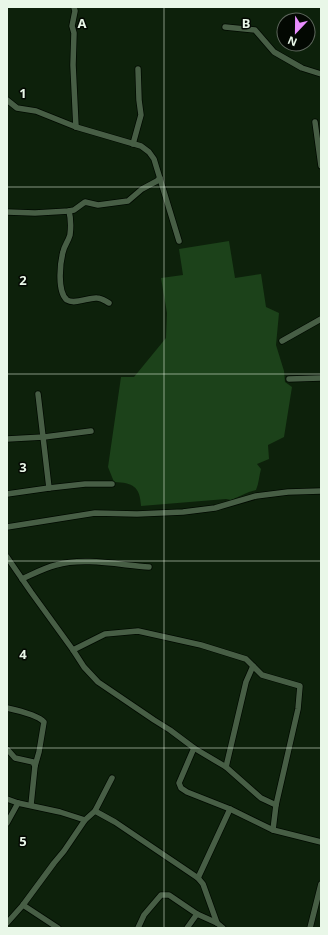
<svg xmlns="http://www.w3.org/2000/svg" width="328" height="935" font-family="'Noto Sans',sans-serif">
<rect width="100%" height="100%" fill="#0d210b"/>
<path fill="#1c421a" d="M229,241L235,278L261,274L266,307L279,313L276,345L284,371L285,382L292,387L284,437L268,445L269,459L257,464L261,469C259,476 259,483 256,490L249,492L231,500L226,499L141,506C140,486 133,483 114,482L108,467L121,377H134L166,338L167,313L161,278L183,275L179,249Z"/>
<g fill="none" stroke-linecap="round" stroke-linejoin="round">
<g stroke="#000a00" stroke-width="7">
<g id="street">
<path d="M74,7L75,11L72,26L74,33L73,65L76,127"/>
<path d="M225,27L255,30L274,52L302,68L321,74"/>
<path d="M7,100L17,108L36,111L76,127L141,146L149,152L154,159L179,241"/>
<path d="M315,122L321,166"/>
<path d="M133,144L141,115L139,100L138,69"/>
<path d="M69,211C71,219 71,227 70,235C68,242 64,246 63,252C60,263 57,292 67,300C75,305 89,297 97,298C102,298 105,301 109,303"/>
<path d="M7,212L35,213L69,211L74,210L85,202L98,205L128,201L142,189L157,181L160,178"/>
<path d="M282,341L321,319"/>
<path d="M289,379L321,378"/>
<path d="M7,439L44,437L91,431"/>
<path d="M49,488L85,484H112"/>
<path d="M7,494L49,488L38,394"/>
<path d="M7,527L95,513L137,514L183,512L215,508L256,496L288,492L321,491"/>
<path d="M7,557L31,592L73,650L84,667L98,682L154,720L170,730L194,748L226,767L261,798L276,805"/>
<path d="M22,579C33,574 44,568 56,565C84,557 120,565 149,567"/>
<path d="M73,650L105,634L138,631L201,645L246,659L262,675L300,686L298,709L276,805L273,830"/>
<path d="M7,708C16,710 38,715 44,722L39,752L35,766"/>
<path d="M194,748L179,783L181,788L187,792L230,809L273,830L321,842"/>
<path d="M8,750L15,758L33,762L35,766L31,805"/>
<path d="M226,767L246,682L253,666"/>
<path d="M7,799L18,803L60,812L85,820"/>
<path d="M95,811L115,822L198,878L203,884L217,923"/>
<path d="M7,823L18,803"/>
<path d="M198,878L230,809"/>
<path d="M23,905L58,928"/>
<path d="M7,923L23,905L54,863L64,851L85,820L95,811L112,778"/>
<path d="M138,928L144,915L161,895H169L197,914L217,923L223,928"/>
<path d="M187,928L197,914"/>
<path d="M310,928L321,884"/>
</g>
</g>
<use href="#street" stroke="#475e45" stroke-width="5.5"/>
</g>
<path fill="none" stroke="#e9f7e8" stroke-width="1" stroke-opacity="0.55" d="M164,7V928M7,187H321M7,374H321M7,561H321M7,748H321"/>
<g font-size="13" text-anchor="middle" font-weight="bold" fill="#e9f7e8" stroke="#030802" stroke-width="3" stroke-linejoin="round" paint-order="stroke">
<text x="82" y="28">A</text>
<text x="246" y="28">B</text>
<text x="23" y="98">1</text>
<text x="23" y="285">2</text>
<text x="23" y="472">3</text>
<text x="23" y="659">4</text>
<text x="23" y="846">5</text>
</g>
<rect width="328" height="935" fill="none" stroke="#e9f7e8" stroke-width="16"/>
<g transform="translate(296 32) rotate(202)"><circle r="19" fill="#030802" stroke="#5f685e"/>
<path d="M0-3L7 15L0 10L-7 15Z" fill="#e98dfe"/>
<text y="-6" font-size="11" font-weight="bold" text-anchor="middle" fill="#e9f7e8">N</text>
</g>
</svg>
